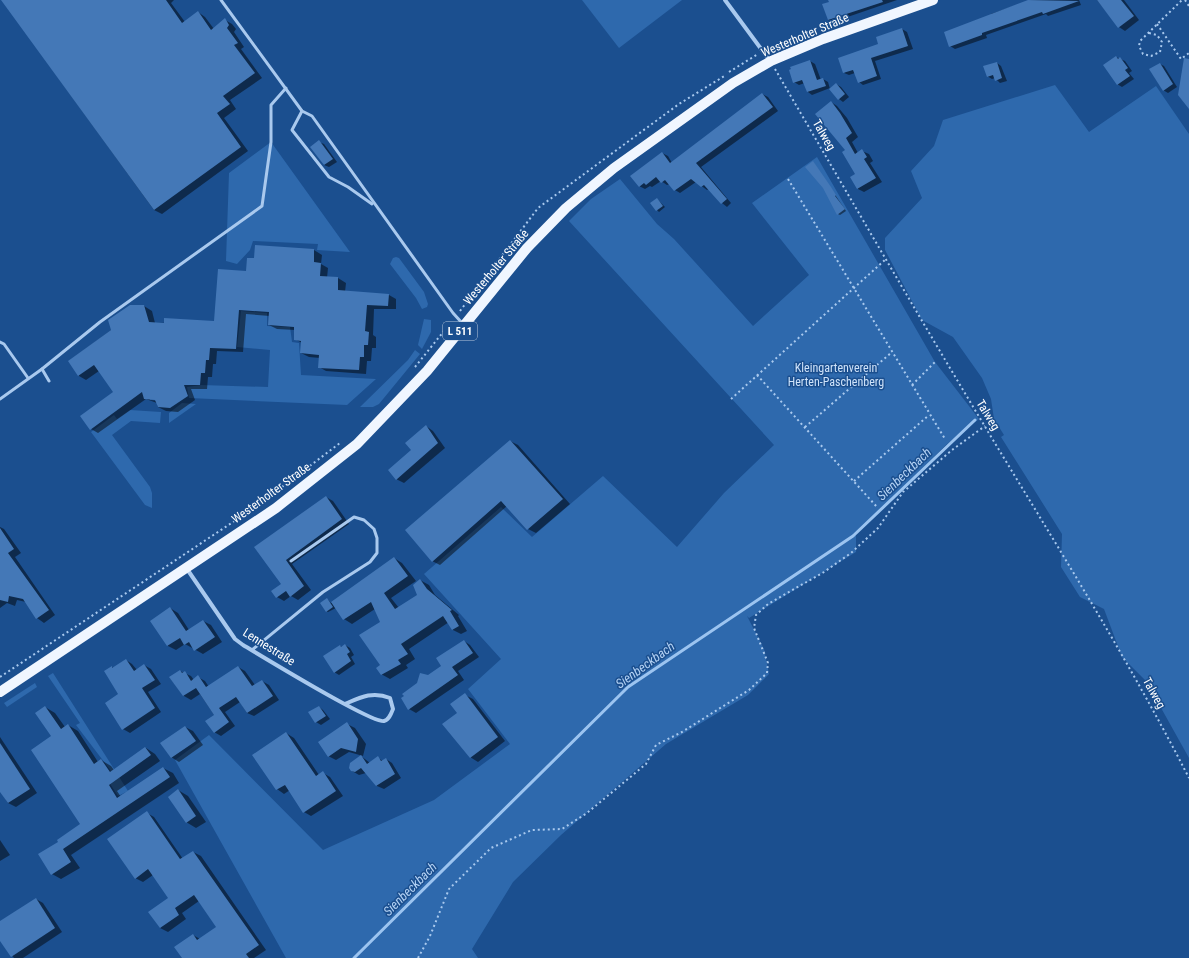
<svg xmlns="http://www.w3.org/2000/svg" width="1189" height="958" font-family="'Roboto Condensed',sans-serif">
<rect width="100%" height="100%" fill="#1b4f8f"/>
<g fill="#2e69ad">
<path d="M582,0H682L619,48Z"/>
<path d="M1055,85L1089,132L1156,86L1189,134V758L1146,681L1122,657L1104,609L1080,597L1061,567L1062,534L1001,437L1004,435L994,419L991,399L982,378L953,337L922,320L885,250V238L922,198L911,171L934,146L943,120Z"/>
<path d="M271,142L350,252L317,250L318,244L253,241L250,250L237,264L226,261L229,173Z"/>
<path d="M817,157L935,362L979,419L947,444L856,533V552L749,618L747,616L764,649L769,674L748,695L666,744L561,835L513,882L472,949L478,958H286L175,760L209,735L323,850L434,800L510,744L468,689L501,659L424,574L501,507L532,537L603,476L677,547L724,493L774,445L569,221L591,199L620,179L657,224L674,239L753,326L809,275L752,203Z"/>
<path d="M396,257L399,258L424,292L428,304L427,307L422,309L416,298L390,264L393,258Z"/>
<path d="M241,311L267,313V326L290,327L292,342L299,343L301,375L376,379L347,405L189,398L187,387L201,385L268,387L270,350L237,347Z"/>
<path d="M424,319L431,320V332L422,349L418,345Z"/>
<path d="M415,350L420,354L379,404L373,407H360L408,360Z"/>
<path d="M182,403L196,404L169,423V413Z"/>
<path d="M130,410L161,412L160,423L131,421L112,435L150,487L152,493V508L145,505L91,432L114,415L117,419Z"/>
<path d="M53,673L128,791L118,796L105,776L111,771L76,725L80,723L48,676Z"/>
<path d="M35,683L37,687L7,707L4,703Z"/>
</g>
<g fill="#0007" fill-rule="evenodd">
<path d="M2,0H174L171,3L185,22L198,12L205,17L214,29L225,20L232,24L236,29L234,32L244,47L241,49L262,78L230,100L236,109L224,118L248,151L162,214L154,210Z"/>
<path d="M831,0H897L833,22L828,20Z"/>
<path d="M1031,0H1079L1081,5L1048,16L1046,14L986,35L987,38L955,49L950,46L992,16L991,14Z"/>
<path d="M1097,0H1124L1139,20L1125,31L1119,27Z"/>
<path d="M902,29L907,32L913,49L875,61L881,79L863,85L859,82L855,73L849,75L844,73L879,44Z"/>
<path d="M1116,57L1125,61L1132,71L1129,73L1134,79L1122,87L1117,84Z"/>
<path d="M810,61L815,64L821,80L823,79L828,82L830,89L836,84L841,87L849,97L843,102L839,99L830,88L812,95L808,92L805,83L799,85L794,82Z"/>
<path d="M997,63L1001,66L1007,81L1000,83L995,78L992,79L987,76Z"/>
<path d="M1160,64L1164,66L1177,87L1168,93L1163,90Z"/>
<path d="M762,94L768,97L778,111L701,167L731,203L727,207L722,203L709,189L707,190L696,182L680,193L675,190L670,184L667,185L661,181L652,187L650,186L645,189L639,186L662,153L668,156L672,163Z"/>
<path d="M831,102L837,106L847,118L858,137L852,142L858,153L862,151L869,154L873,161L870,163L882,182L864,192L858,189L851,177L857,174L846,150Z"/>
<path d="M319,142L324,144L337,162L329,167L324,165Z"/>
<path d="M813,162L846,211L840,215L838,214Z"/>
<path d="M657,199L665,207L659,212L657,210Z"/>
<path d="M314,250L322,255L321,264L328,268L327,278H338L346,283L345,292L389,295L396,299V309H374L373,335L376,337V348H372L371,361H367L366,374L326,371L319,367L320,358L309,357L301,353L302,343L295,339V330L277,329L269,325L270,316L246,314L243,352L217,351L216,364H213L212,377H208L207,389H191L195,400L178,412L166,411L158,407L157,403L146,399L98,433L91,429L114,392L99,371L86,380L79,376L69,361L144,306L152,311L155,323L215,322L247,272ZM150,398L160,401L150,400Z"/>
<path d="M426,426L433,431L445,448L404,483L396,479Z"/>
<path d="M510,441L518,445L570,504L536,533L528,529L507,506L440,565L432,561Z"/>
<path d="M326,497L333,501L349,524L292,564L311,590L298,600L291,596L284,601L277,597L283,585L255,547Z"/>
<path d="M0,527L4,529L21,553L15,557L55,615L44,623L37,618L26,602L17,600L15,606L7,603L0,608Z"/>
<path d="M394,558L402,563L416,581L391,598L399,608L419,595L420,580L429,585L435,595L459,615L458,616L467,631L461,634L453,630L449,622L409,649L415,659L406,665L408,668L390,679L381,674V622L375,609L352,624L344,619L336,608L328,612L326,611L327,599L331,603Z"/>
<path d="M170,608L178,613L189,630L203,621L211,625L222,642L203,654L185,644L176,650L168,646L151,621Z"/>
<path d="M464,641L470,645L479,657L458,671L464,680L416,713L409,709L428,676L443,666Z"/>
<path d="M345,645L350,648L354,655L351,657L355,664L339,675L334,672L340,646L342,647Z"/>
<path d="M126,660L132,664L137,670L144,665L151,669L161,684L148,692L161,712L130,733L123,729L120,694L112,667L113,668Z"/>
<path d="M238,667L245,671L255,685L262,681L269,685L279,700L254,716L247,713L240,702L225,712L235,726L221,736L214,732L215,716L200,694L191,700L184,696L170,678L180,671L191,676L194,680L198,677L205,681L209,687Z"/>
<path d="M465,695L473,699L505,741L478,762L470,757L458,713Z"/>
<path d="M45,707L55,713L65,727L68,725L78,731L98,762L101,760L111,766L114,770L146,748L155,754L160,761L117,791L121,797L163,768L173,773L179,783L71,855L80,868L61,879L52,874L60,842L81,824L52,736Z"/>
<path d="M319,707L323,710L330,719L321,725L316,722Z"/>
<path d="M347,724L355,728L366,744L363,756L349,752L336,760L328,756Z"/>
<path d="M185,727L193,731L203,745L179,762L171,757Z"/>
<path d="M286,733L294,738L319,775L323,773L330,777L343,796L311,816L304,812L290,790L284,794L277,789L254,755Z"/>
<path d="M0,737L37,793L16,807L8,803L0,790Z"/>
<path d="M361,756L370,763L378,758L383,761L386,759L392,763L401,778L384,789L377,786L366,773L359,775L352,771Z"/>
<path d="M178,790L188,796L206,822L196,828L186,822Z"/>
<path d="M147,813L154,817L183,859L193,852L201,856L266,950L254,958H183L193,935L200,939L217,927L199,901L182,913L186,919L168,932L160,928L169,898L153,875L143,882L135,878Z"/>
<path d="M0,840L10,855L0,861Z"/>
<path d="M36,899L43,903L62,932L23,958H14L0,939V922Z"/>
</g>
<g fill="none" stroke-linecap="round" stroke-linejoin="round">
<path stroke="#9cc4f0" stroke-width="3" d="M354,958L628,687L853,536L975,420"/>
</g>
<g fill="#4478b7">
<path d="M1,0H166L182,23L198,11L211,30L225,18L229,25L227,28L238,43L234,45L255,73L223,96L230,104L217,113L241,147L154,210Z"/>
<path d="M828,0H882L883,2L828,20L822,4L829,2Z"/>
<path d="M1028,0L1079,1L1043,14L1042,12L982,33V35L949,47L944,32Z"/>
<path d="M1097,0H1121L1134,16L1118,28Z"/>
<path d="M902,28L908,46L871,58L877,76L858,83L853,70L843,73L838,58L878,44L876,37Z"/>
<path d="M1116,56L1118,59L1120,57L1128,68L1125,70L1130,76L1117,85L1103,65Z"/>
<path d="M1184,58L1189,59V109L1178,95Z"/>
<path d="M810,60L817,80L823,78L826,86L807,92L802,80L793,83L789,70L791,69L790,67Z"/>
<path d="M997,62L1002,78L995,81L993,75L987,77L983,66Z"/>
<path d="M1160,63L1173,84L1163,91L1149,69Z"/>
<path d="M836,83L845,94L838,100L829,89Z"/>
<path d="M762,93L773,107L696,163L727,199L721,204L704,185L701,187L691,179L674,191L665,180L661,183L656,177L646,185L644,183L639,187L630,176L662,152L670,163Z"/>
<path d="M831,101L840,113L852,133L846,138L855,154L862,149L867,157L864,159L876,178L857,189L850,177L855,174L842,152L845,150L815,114Z"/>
<path d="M319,140L333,159L324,165L310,147Z"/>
<path d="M813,161L831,187L836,195L835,196L845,209L837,215L823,188L805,167Z"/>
<path d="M657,198L663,206L656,211L650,203Z"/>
<path d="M255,245L314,249V262L321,263L320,276L338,277V290L389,294L388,306L367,305L365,331L369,332L368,345H364V357H360L359,370L318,368L319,355L300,353L301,341L294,340V327L268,325L269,312L239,310L236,349L210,348L209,360H206L205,373H201L200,385H184L188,396L170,408L158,407L155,400L144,399L142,392L90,430L80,416L113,392L94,365L78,376L68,361L111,330L108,320L130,305H144L149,322L164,323V318L214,321L218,269L246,271L247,258H254Z"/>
<path d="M426,425L438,443L396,480L388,470L411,450L405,443Z"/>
<path d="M510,440L563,499L527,530L501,501L432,562L405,530Z"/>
<path d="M326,496L342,519L286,560L304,586L290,597L286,591L276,598L271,591L281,584L254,547Z"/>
<path d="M0,528L14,549L8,553L49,610L36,619L23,599L9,596L8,602L0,600Z"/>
<path d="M394,557L408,576L384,593L395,609L417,595L413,585L420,579L427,589L452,610L450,611L459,626L452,630L443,616L401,644L408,654L398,660L401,664L381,675L376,668L380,665L359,635L380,622L371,602L343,620L331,602Z"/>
<path d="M327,598L333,607L326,612L320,603Z"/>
<path d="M170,607L186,631L203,620L215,637L194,651L189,642L184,645L180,638L167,646L150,621Z"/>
<path d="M464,640L473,653L452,667L458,675L408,710L401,698L404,696L402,694L417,683L420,673L428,675L441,666L436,658Z"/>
<path d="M345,644L350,652L347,654L351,661L334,673L323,656L340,645L341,647Z"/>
<path d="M126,659L134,671L144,664L155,680L142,688L155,708L122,730L105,703L118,694L104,671L112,666V668Z"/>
<path d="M238,666L252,686L262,680L273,696L247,713L236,697L219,708L229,722L214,733L205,721L214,715L196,688L183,696L169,677L180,670L182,673L185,671L191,681L198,675L206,687Z"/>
<path d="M465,693L498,737L470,758L442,724L457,713L450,704Z"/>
<path d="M45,706L61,729L68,724L94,764L101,759L110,772L145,747L151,755L109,785L117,798L163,767L170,777L63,849L71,862L51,875L38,854L58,842L57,840L80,824L31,750L51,736L35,713Z"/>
<path d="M319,706L326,716L315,723L308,712Z"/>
<path d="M347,722L358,739L356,752L341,748L328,757L318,742Z"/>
<path d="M185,726L196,741L171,758L160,743Z"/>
<path d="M286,732L316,776L323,771L336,791L303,813L285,785L276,790L252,755Z"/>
<path d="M0,743L30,789L8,803L0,792Z"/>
<path d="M361,755L367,764L378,756L381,761L386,758L395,774L376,786L361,768L355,772L351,771L349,768L350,763Z"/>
<path d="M178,789L196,816L186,823L168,797Z"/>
<path d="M147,811L180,859L193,851L259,945L246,954L249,958H182L174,947L193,934L197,940L216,927L194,895L175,908L179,915L160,928L148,912L168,898L148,869L135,879L107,839Z"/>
<path d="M36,898L55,928L11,957L0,941V921Z"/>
</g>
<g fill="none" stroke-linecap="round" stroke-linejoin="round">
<g stroke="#a9c9ee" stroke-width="2" stroke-dasharray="2 3" stroke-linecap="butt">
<path d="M1185,0L1189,6"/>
<path d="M1157,24L1181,59L1189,53"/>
<path d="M1149,33L1157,35L1162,42L1160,52L1151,56L1143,54L1139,46L1140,41L1182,0"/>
<path d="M769,49L815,30"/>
<path d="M775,69C842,184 909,300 978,415C1050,535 1125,653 1189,778"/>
<path d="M729,72L758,54"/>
<path d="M788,179L945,439"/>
<path d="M460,311L538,208L679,104L726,75"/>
<path d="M415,367L452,321"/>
<path d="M757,375L877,507"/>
<path d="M912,385L935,362"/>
<path d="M731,399L886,259"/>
<path d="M805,427L892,352"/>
<path d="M854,481L929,415"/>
<path d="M0,677L257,506L340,443"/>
<path d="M418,958L430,936L449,889L491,848L532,830L562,829L587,813L646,764L656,745L682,732L749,690L767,673L768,663L754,628L756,615L768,604L824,572L851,553L878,528L903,492L952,450L985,426"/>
</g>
<g stroke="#a9c9ee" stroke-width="3">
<path d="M221,0L302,111L312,116L453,313L463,324"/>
<path d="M302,111L292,130L329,177L348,187L372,204"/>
<path d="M0,342L4,344L28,378"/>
<path d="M49,381L42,369L100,322L262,206L271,142V105L286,88"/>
<path d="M0,399L42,369"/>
<path d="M252,650L323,592L370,562L377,553V538L374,529L364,520L354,517L291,561"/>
</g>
<g stroke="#a9c9ee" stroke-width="4">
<path d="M725,0L770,61"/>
<path d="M187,569L235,639L243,645C260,655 372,724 384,721C389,720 391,714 393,709L390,698C373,691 361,697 345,704"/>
</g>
<path stroke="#f0f6ff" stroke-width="10" d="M0,692L276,508L357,444L427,371L527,248L566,208L614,168L733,83L771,61L823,39L933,0"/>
</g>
<g text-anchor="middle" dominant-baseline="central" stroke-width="3" stroke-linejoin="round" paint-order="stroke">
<rect fill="#1b4f8f" stroke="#bbcadd" stroke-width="1" x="443" y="322" width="34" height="18" rx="3"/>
<g font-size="11" font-weight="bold" fill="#fff">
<text x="460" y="331">L 511</text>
</g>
<g font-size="12" fill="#fff" stroke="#1b4f8f">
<text transform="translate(805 35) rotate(-23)">Westerholter Straße</text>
<text transform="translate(824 135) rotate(60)">Talweg</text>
<text transform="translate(496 267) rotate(-50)">Westerholter Straße</text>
<text transform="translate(988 415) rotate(59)">Talweg</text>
<text transform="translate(271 493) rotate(-36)">Westerholter Straße</text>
<text transform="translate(269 647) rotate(32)">Lennestraße</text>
<text transform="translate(1154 693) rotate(61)">Talweg</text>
</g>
<g font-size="12" fill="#cfe3fa" stroke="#1b4f8f">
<text x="836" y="368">Kleingartenverein<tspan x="836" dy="14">Herten-Paschenberg</tspan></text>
</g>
<g font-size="13" font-style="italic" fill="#b5d3f5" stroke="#1b4f8f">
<text transform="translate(904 474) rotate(-44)">Sienbeckbach</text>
<text transform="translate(645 665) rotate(-36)">Sienbeckbach</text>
<text transform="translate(410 889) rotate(-45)">Sienbeckbach</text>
</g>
</g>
</svg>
